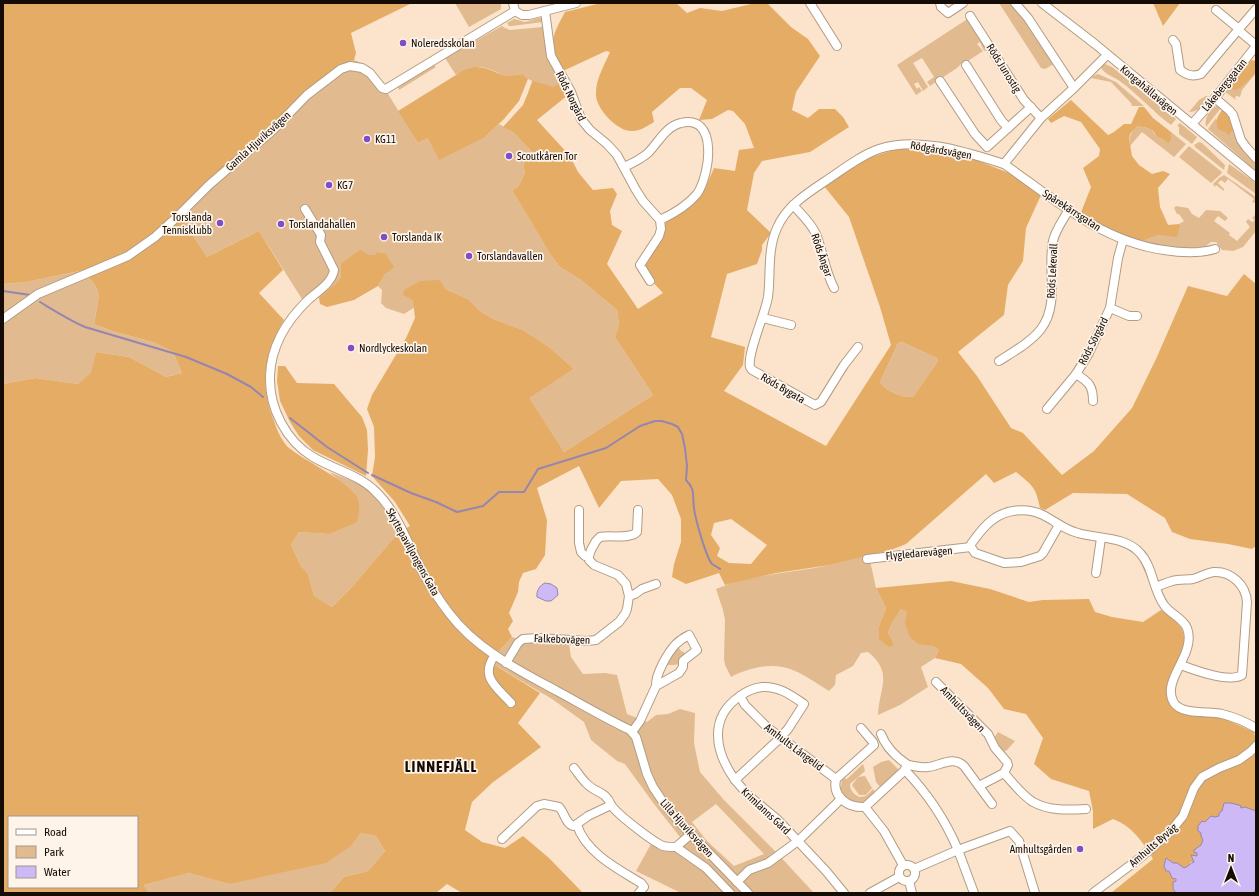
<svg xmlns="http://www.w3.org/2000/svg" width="1259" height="896" font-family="'Asap Condensed',sans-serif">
<rect width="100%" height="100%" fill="#fbe4cb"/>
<g fill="#e1bb8f" fill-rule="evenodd">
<path d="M455,3H501V9L469,27Z"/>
<path d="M999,3H1011L1018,10L1054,64L1045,69L1041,68Z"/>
<path d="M538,18H542L543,22L512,26H509L507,23L514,19L525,22Z"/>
<path d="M969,18L988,48L984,51L980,42L977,44L983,51L965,63H962L957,68L930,86L927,82L934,77L922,58L913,63L928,87L923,91L918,82L914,84L917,89L919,87L922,91L916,95L897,65Z"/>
<path d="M543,25C547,52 547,63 564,86L536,93H528L532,81L528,79L523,74C517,75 510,76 504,75C498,74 492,69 486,68C476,65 465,70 456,75L445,58L502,26L505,28L510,30L542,27Z"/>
<path d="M354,60L370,67L382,84L418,143L428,138L485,137L499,124L513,132L532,152C524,159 522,163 525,173L518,187L512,190L550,254L560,267L581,280L617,310L619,324L615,337L653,395L564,452L528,398L574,369L549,347L523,330L491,318L480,311L468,299L445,289L413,300L415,307L404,314L386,308L381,303L382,290L378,286L385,274V253L377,252L374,255H369L360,251L341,263V277L335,284L319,298L302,299L259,231L207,257L177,212L338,65Z"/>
<path d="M433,64L436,67L399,90L398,87Z"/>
<path d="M1105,64L1112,67L1176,119L1171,125C1153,112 1139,95 1121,82C1115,77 1103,74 1101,67V66Z"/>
<path d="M1256,70V73L1242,90L1240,97L1237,96L1235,97L1236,100L1224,91L1232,81L1255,72Z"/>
<path d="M1098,74L1116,82L1144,106H1132L1131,103L1111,82L1091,78L1095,75Z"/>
<path d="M1206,96L1210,97C1206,105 1198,112 1189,112L1199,100Z"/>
<path d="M1216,106L1221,108L1206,127C1204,119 1209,109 1216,106Z"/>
<path d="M1216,118L1217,121L1232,131L1234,129L1241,147L1256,163V171L1208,129Z"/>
<path d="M1180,123L1197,137L1192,144L1179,134V127L1177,126Z"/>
<path d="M1138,126L1151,129L1156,136L1165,141L1171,139V132L1186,144L1174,157L1142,132L1130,146C1128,136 1131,133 1138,126Z"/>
<path d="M1199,142L1202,143L1225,165L1224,170L1195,147L1194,145Z"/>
<path d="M1189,146L1222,172L1221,174L1211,183L1179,157Z"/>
<path d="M1229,164L1256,183V194L1227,173Z"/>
<path d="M1224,175L1256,197V203L1252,202L1254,199L1228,179L1225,183L1221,180L1218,183L1224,189V191L1216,185L1215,187L1213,184L1219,178Z"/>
<path d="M1176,206L1188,208L1192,214L1199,218L1206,210L1220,211L1228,218L1225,221L1218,216L1214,221L1230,233L1229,235L1237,241L1250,227L1246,222L1248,219L1252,222L1255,220L1252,218L1256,214V231L1243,247L1233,251L1222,250L1216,242H1211L1203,248L1180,249L1139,242L1159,235L1180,225L1179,224L1184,221L1179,214H1177L1174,208Z"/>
<path d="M84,270C87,277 94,282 97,289C101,295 95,316 94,324L112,331L153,342L173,352L182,373L166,377L129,357L96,352L92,373L78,384L35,378L3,384V284L26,282Z"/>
<path d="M902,342L937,358L938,361L913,397C903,398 885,391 880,382L898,343Z"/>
<path d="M329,472C339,476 350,479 358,484C377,495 388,514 398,533L351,588L332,607L314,596L308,574L301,566L291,545L299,532L329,534L355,494Z"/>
<path d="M869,556L876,588L886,608L879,626L888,633L892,623L901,609L908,612L918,643L933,646L939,650L935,658L921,667L928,687L900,705L878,715C879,688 894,673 868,652L861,653L853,666L836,675L835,685L829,691C816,683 797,669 782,667C765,664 746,669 731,677L725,665L724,659L725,620L723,610L716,589C752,574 792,573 830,565C843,562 855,558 869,556Z"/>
<path d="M512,637L522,641L569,644L571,657L583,674L605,673L617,675L627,714L647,722L656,715L668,714L680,709L695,713L694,743L700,772L724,800L776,852L814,893H681L636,871L651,844L662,851H674L680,837L654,804L625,764L617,761L591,740L584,722L552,699L493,664L500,650ZM716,804L764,854L734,866L707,841L692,822Z"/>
<path d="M677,645L681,651L684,652L685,655L681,664L674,665H664Z"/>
<path d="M998,732L1015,741L1007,750L1001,753L994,738Z"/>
<path d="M889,760L899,770L880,787L876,782L873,767L881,762Z"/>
<path d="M863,764L865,771L850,784C850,791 854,794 859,797L866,796L873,789L875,792L863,802C847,804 836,795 843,778L847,779Z"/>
<path d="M865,776L872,788L866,795H859L852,785L858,777Z"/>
<path d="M361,833L376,836L385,851L368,871L344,877L330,893H149L144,885L189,873L229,884L352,845Z"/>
</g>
<g fill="#e5ac66" fill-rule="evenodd">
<path d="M3,3H412L351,33L356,53L354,60L338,65L177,212L207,257L259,231L283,270L259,293L284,320C264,355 259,383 274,421C277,430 282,442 289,448C306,461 326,470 343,483C346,486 351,489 354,493C362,501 359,513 357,522L329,534L299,532L291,545L301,566L308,574L314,596L332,607L351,588L398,533L410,526L395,502L372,476L375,457L374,427L367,409L372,395L406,338L415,318L413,300L403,295L404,290L420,281L440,280L445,289L468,299L480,311L491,318L523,330L549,347L574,369L529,398L564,452L653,395L615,337L619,324L617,310L581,280L560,267L550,254L512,190L518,187L525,173C522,163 524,159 532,152L513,132L503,127L523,105L533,81L553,87L560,83L568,95L537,120L570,156L578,172L593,190L613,188L617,194L610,211L612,225L622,231L607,264L638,309L663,293L651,280L643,263L663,233L666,220L688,207L705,189L714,168L735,171L739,150L754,148L745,124L733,111L728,110L712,119L699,120L707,100L691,88H680L652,112L654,122C647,126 639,132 631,131C617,131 597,109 596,96C595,80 604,66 610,52L606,51L563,71C549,42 550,40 565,12L601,3H676L687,13L700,8L722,11L755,3H767L791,27L808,39L820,56L796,92L792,110L808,118L819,109H835L843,117L849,127L810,152L762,161L754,173L747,210L771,233L762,245V250L757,264L727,274L711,337L745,347L743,365L724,391L826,446L891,345L880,307L849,217L824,186L865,159L900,148L933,149L971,158L1014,175L1041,195L1026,228L1023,261L1008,285L1004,315L958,352L977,376L1011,428L1023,433L1062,475L1094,451L1132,408L1156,359L1188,286L1227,296L1244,274L1256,284V546L1252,549L1228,544L1190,539L1172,532L1165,518L1127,494L1073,493L1045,510L1040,508C1036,487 1032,485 1016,472L994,483L986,474L906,544L891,550L830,565L776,573L725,585L719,573L686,584L672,577L674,564L681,542V519L672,495L658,479L621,481L599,508L579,466L537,488L547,520L545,555L536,569L523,573L519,582L518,592L509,613L513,621L508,629L512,637L500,650L493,664L540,693L518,723L541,747L492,783L472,802L465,830L482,842L505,848L523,836L549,858L583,893H462L447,884L436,893H330L344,877L368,871L385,851L376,836L361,833L352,845L326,863L229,884L189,873L144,885L149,893H3V384L35,378L78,384L91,373L96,352L129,357L166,377L182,373L173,352L153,342L112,331L94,324C95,316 101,295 97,289C94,282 87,277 84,270L26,282L3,284ZM902,342L937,358L938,361L913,397C903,398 885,391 880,382L898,343ZM731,519L767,545L751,564L729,563L717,556L720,548L711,535L714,523ZM9,817H137V887H9Z"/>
<path d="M1153,3H1180L1163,26Z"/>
<path d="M1252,60L1256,61V70L1253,76L1240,88L1233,90L1231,86C1233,76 1244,65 1252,60Z"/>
<path d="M474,67C489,67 490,71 503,75C510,76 517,75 523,74L528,79L519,101L504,119L485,137L439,160L428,138L418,143L398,111L464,70Z"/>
<path d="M1071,100L1108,135L1114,132L1124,124H1131L1139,107H1144L1153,118L1171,132V139L1169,143L1156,136C1153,127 1146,128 1138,126L1130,134L1129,139L1132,156L1139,165L1152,174L1163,171L1170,174L1158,188L1160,207L1168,225L1179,224L1180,225L1177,237L1159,235L1139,242L1114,234L1080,215L1091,187L1083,168L1099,156L1100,149L1081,122L1064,116L1051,123L1048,119Z"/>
<path d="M1222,110H1224L1230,117L1234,129L1228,136L1227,133L1218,129C1215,120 1217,117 1222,110Z"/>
<path d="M360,250L369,255H374L377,252L385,253L394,267L385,274L378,286L354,300L327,307L320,304L319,298L335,284L341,277V263Z"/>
<path d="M278,366H285L297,383L334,384L362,417L367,430L368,450L366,476L313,450L299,436L290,422L280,401L277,381Z"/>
<path d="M951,581L990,589L1029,602L1043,600L1089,599L1095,612L1112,617L1143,622L1161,610L1173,618L1182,629L1185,641L1177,666L1169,679L1166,693L1175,710L1187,715L1220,717L1254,732L1256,740V811L1245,807L1241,808L1238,806L1222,811L1219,816L1205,822L1202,833L1203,840L1197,856L1191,855L1194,862H1191L1187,867L1184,868L1177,863L1173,864L1166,858L1164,866L1166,870C1170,872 1175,877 1176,881L1173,882V889L1176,893H1111L1153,859C1143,842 1132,826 1113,819L1093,829V811L1089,791L1051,779L1034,764L1043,738L1026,714L1004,709L988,688L961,664L935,658L939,650L933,646L918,644L910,637L905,624L907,612L901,609L892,623L888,633L894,645L889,647L879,639V626L886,608L876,588Z"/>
</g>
<g fill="#ceb9f7" stroke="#9685ae">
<path d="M545,583L551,584L557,588L558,595L551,601H546L537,597C536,591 540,585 545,583Z"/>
<path d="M1224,803H1231L1238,805H1240L1241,808L1245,807L1256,811V889L1253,893H1176L1173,889V882L1176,881V879L1172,878L1169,871H1166L1164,866L1166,858L1173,863H1177L1184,868C1188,867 1190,863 1194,862L1191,855L1197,856V853L1194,852V850L1201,845L1203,840L1201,836V833L1198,831V826L1202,821L1205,822L1211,816L1215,817L1219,816V813L1222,811Z"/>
</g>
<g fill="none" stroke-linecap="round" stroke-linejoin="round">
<g stroke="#9685ae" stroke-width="2">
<path d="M3,291L30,295"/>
<path d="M40,302C55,311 69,320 85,327L186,357L227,374L251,387L263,397"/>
<path d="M290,418L327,447L368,473"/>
<path d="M372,475L411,493L436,502L457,512L483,506L499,492H524L538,469L606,448L640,426L655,421H662L672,424L678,427L682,434L685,448L687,466L686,480C696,490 692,495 694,508C695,518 706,557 712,564C715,566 718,567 720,569"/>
</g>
<g stroke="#b19c84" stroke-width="10">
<g id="minor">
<path d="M513,3L515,11L522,15H529L576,3"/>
<path d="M810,3L837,46"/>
<path d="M940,3L941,7L948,13L963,3"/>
<path d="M1015,3L1028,18L1074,88"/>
<path d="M1042,3L1095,44L1256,177"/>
<path d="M1256,9L1238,30L1256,45"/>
<path d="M1216,10L1239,29"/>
<path d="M545,11L551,56L571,92L581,119L590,130L607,144L617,155L636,190L643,201L660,220L661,229L659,236L640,265L650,281"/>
<path d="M970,16L1024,100L1041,118"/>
<path d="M1173,40L1176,44L1180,70C1187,75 1192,77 1201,74L1238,30"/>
<path d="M966,65L1001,120L1008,128L1031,107"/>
<path d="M940,81L975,134L987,147L1008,128"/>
<path d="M1215,98L1230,111L1233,115L1241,140L1246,147L1256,158"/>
<path d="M1192,124L1215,98L1256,46"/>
<path d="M1004,164C1054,199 1101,241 1164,250C1182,253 1198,254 1215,249"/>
<path d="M624,167C633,163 641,159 648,153C658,143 666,126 681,123C719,114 710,175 697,194C687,206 673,214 660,220"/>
<path d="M793,205C801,214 811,223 816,234C823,252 825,271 834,288"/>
<path d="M305,209L321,235L320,242L334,270C332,283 318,291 309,299C287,320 271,346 270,376C269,408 286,441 313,457C333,469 357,474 374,490C398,512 407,543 422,571C430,586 439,600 449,613C476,649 518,670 557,691C581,704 605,718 630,730L636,737L647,774L653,787L665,805L682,825L748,893"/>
<path d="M1110,308L1129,316H1137"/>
<path d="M763,318L791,325"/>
<path d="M3,319L38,294L114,262L128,256L155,237L178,216L209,185L273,130L307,95L341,69L350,66L362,68L370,73L382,88L386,89L515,11"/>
<path d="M858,347L844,365L821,402L815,405L752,370L750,367C747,353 765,315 768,297C771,274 767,250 777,228C786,207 806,194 824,182C841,171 859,156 879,149C918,136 966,152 1004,164L1041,118L1074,88L1107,55"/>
<path d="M999,361C1013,352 1031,342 1041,329C1060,304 1047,269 1053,241C1055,231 1063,220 1068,211"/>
<path d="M1076,374C1089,382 1093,386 1093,401"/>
<path d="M1047,409L1076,374L1089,353L1110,308L1118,258L1123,240"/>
<path d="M579,510V543L581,552L585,556H589"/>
<path d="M1059,525L1043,553L1040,556L1021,562L1004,563L975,553L971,547V544C977,536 983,527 991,521C1005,509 1027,507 1043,515C1055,521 1065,530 1078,533C1098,539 1125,536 1140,553C1153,567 1153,590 1164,605C1170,614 1183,618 1187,628C1197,655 1160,680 1174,703C1182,715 1209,711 1222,714C1234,717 1246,722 1256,728"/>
<path d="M867,559L971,547"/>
<path d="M1096,573L1101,538"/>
<path d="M1156,587C1163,584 1170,581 1177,580C1182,579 1188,580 1193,579C1200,577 1206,573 1214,572C1231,571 1246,585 1247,602L1242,675C1229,683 1194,670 1181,665"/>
<path d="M629,596L635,594L642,589L656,584"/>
<path d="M495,655C479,677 497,687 511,703"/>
<path d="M506,663L518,643L523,639L538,638L587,641L596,640L619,622L625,614L627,609L629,596L626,584L618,575L594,565L589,560V556L591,550L596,541L600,537C610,535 631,539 637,532L638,510"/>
<path d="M936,682L988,734L995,748L1007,762L1008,765L1004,773L979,786"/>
<path d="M762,687C779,686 791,695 804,704L788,729L777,741L735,780C715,752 708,718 740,696C747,691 753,688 762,687Z"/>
<path d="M740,696L745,705L768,728L836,779"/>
<path d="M632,732L640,721L656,686L679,673L683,667V661L697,650L689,635C685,637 680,640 676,644C668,652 655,675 656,686"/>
<path d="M881,734C886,748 896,757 908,765L905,769"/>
<path d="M908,765C914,766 921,768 928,767C940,766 953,755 964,766L992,804"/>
<path d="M574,768C578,773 581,778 586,783C595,793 606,791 611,805"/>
<path d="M1004,773C1012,782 1022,795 1033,802C1049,811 1068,810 1086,809"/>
<path d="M836,779C832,797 848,808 865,807L884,831L903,865"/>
<path d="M836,779L874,745L873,742L861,728"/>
<path d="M735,780L748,795L777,819L826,871L844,893"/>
<path d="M865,807L905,770C928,794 945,819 958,850L1010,831L1019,841L1035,893"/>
<path d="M577,825C586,853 618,869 641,883L644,887L639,893"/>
<path d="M502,839L537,806L544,804L559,807C565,813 565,824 574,826L588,816L611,805C618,815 652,841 663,846C667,847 672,847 676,847L691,834"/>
<path d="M676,847L706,868L730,893"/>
<circle cx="907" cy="873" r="8"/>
<path d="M914,869L958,850L974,893"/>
<path d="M909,881L912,893"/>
<path d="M737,882L749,870L768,863L798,841L841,799"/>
<path d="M870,893L899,877"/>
<path d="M1093,893L1140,858L1170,832L1183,816L1194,788L1202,777L1219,768L1239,760L1250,752L1256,746"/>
</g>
</g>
<use href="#minor" stroke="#fff" stroke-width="8"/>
</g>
<g fill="#7f4dc5" stroke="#fef4ea" stroke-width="1.5">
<circle cx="403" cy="43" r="4"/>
<circle cx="367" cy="139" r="4"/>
<circle cx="509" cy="156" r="4"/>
<circle cx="329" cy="185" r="4"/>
<circle cx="220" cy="223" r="4"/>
<circle cx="281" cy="224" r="4"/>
<circle cx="384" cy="237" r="4"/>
<circle cx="469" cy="256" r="4"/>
<circle cx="351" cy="348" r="4"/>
<circle cx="1080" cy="849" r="4"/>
</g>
<g text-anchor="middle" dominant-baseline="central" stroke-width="3.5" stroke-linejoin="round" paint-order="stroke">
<g font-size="11" fill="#140c05" stroke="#fef4ea" text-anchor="start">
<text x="411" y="43">Noleredsskolan</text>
<text x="375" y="139">KG11</text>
<text x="517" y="156">Scoutkåren Tor</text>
<text x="337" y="185">KG7</text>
<text x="212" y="217" text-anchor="end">Torslanda<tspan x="212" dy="13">Tennisklubb</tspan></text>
<text x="289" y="224">Torslandahallen</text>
<text x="392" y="237">Torslanda IK</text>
<text x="477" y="256">Torslandavallen</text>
<text x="359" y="348">Nordlyckeskolan</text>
<text x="1072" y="849" text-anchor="end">Amhultsgården</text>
</g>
<g font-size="11" fill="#140c05" stroke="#fef4ea">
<text transform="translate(1004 68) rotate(58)">Röds Junostig</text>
<text transform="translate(1224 85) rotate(-51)">Låkebergsgatan</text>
<text transform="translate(1149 90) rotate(40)">Kongahällavägen</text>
<text transform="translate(571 96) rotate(64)">Röds Norgård</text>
<text transform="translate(258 141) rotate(-42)">Gamla Hjuviksvägen</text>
<text transform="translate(941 150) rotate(10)">Rödgårdsvägen</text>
<text transform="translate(1072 210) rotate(33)">Spårekärrsgatan</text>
<text transform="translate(822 255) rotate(71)">Röds Ängar</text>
<text transform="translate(1052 271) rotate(-87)">Röds Lekevall</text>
<text transform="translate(1093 341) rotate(-63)">Röds Sörgård</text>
<text transform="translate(783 388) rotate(30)">Röds Bygata</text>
<text transform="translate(413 552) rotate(61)">Skyttepaviljongens Gata</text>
<text transform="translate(919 553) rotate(-5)">Flygledarevägen</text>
<text transform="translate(562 639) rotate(2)">Falkebovägen</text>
<text transform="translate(963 709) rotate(46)">Amhultsvägen</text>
<text transform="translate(794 747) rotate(37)">Amhults Långelid</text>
<text transform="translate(766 811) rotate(43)">Krimlanns Gård</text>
<text transform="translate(687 828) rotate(48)">Lilla Hjuviksvägen</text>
<text transform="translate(1153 845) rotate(-41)">Amhults Byväg</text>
</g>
<g font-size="15" font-weight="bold" letter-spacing="1" fill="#140c05" stroke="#fef4ea">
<text x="441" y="766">LINNEFJÄLL</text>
</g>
</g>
<rect width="1259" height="896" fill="none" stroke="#140c05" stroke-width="8"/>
<rect x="8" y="816" width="130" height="72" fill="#fef4ea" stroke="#a0978e"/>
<rect x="16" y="829" width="20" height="6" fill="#ffffff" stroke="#a0978e"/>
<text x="44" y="836" font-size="12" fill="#140c05">Road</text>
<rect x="16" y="846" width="20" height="12" fill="#e1bb8f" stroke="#a0978e"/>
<text x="44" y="856" font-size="12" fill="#140c05">Park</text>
<rect x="16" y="866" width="20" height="12" fill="#ceb9f7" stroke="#a0978e"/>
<text x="44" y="876" font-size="12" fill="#140c05">Water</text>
<g transform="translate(1231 868)" stroke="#fef4ea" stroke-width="3" paint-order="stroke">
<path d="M0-3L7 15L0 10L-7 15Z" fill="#140c05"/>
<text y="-6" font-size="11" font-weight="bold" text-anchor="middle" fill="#140c05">N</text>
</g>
</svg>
